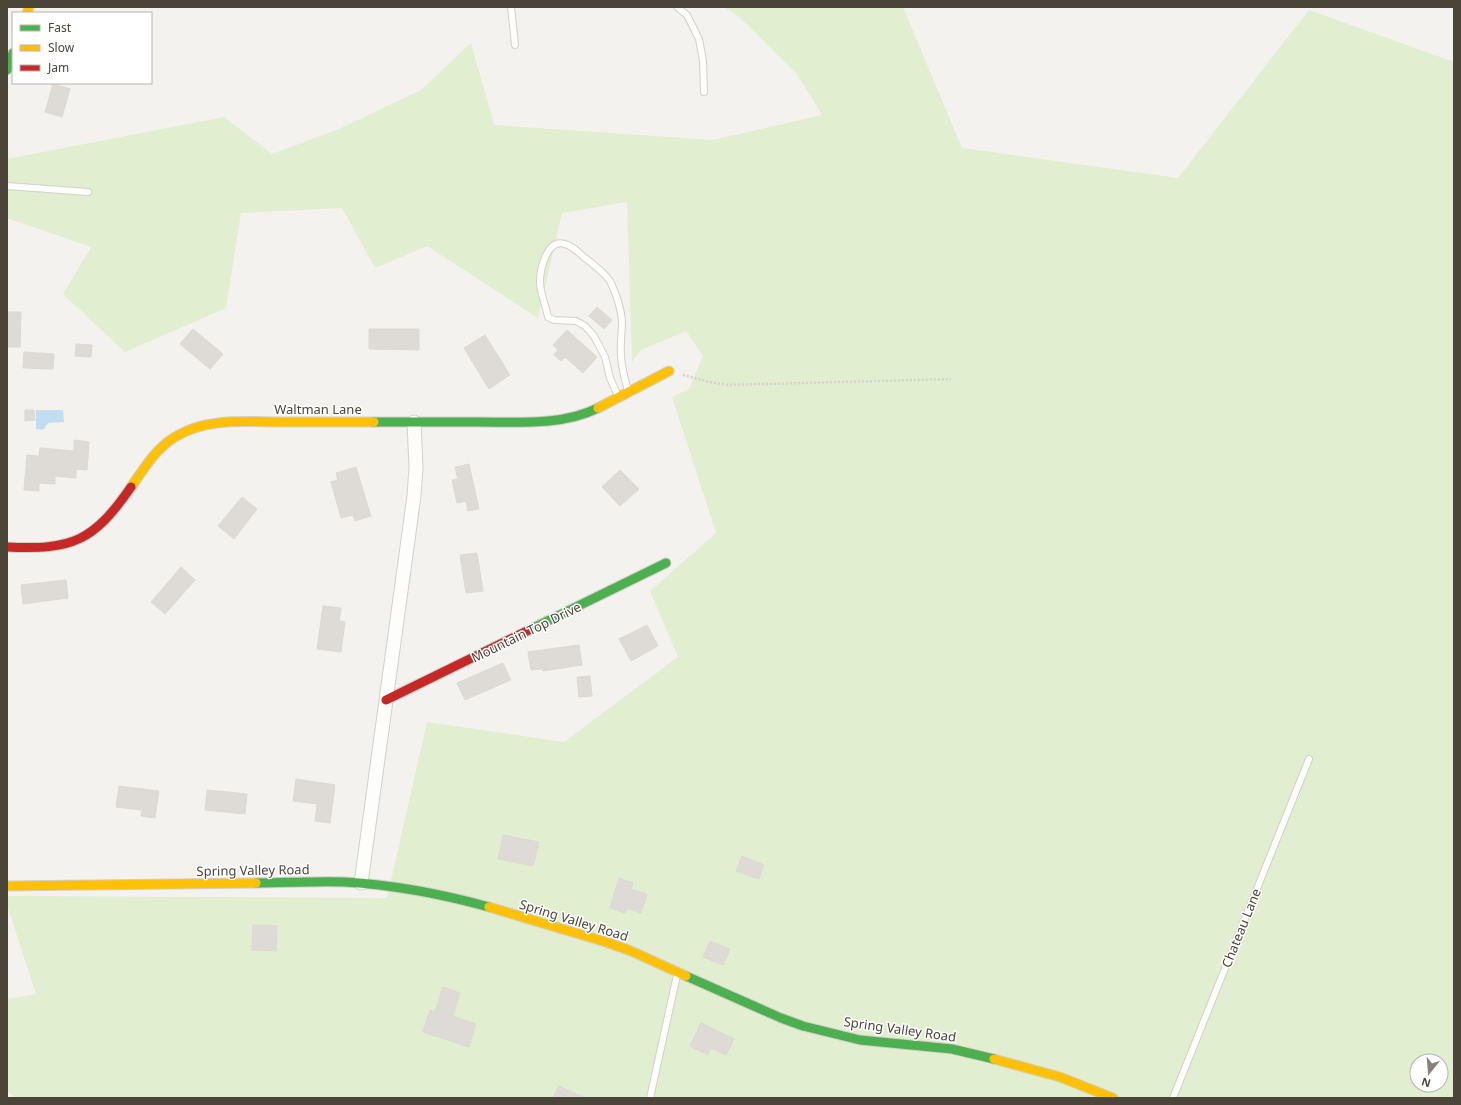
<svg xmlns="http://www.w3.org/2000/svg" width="1461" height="1105" font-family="'Noto Sans',sans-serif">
<rect width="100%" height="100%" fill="#f4f2ee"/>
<path fill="#e1eecf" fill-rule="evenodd" d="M724,7H903L962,148L1178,178L1309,10L1454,62V1098H16L7,1091V999L36,994L7,905V896L387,898L427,722L564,742L678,657L650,591L716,533L672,397L689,389L703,356L686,331L641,350L632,362L627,202L562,213L538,318L427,246L375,268L342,208L241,213L226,308L125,352L63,294L91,247L7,218V159L224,117L272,154L339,129L421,90L471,43L494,125L713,140L822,115L797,74L738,16ZM1417,1061H1441V1085H1417Z"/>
<path fill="#c0ddf1" d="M36,410H63L64,422L48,423L43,430L36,429Z"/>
<g fill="#dedbd6" stroke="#dcd9d4">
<path d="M53,84L70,89L62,117L45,112Z"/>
<path d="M597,307L612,320L604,329L589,316Z"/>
<path d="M7,312H21L20,347H7Z"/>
<path d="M193,329L223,354L210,369L180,344Z"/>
<path d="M369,329H419V350L369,349Z"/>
<path d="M567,330L597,357L583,373L565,357L561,361L554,355L558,350L553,345Z"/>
<path d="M485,335L510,375L489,389L464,348Z"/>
<path d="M76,344L92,345L91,357L75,356Z"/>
<path d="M24,352L54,354L53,369L23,368Z"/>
<path d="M25,410H34L35,420L25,421Z"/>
<path d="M74,440L89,442L87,470L76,469V478L55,476V484L39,483V491L24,490L27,455L39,456L40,448L74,451Z"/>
<path d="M469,464L479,509L468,511L466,501L457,503L452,480L458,479L455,467Z"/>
<path d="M356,467L371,516L355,521L353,515L341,518L331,482L338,480L336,473Z"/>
<path d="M620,470L639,489L620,506L602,487Z"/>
<path d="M242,497L257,509L234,539L218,526Z"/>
<path d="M477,553L483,591L466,593L460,555Z"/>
<path d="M181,567L195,580L165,614L151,602Z"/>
<path d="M66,580L68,598L23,604L21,585Z"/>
<path d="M323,606L341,608L339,621L345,622L341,652L317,649Z"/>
<path d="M647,625L658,646L631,661L619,639Z"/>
<path d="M579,645L582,665L543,671L542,669L531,670L528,652Z"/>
<path d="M503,663L511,680L465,700L457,683Z"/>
<path d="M590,676L592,696L579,697L577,677Z"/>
<path d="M296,779L335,785L330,823L315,821L317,804L293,801Z"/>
<path d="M119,786L159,791L155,818L141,816L142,810L116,807Z"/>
<path d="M207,790L247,794L245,814L205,810Z"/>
<path d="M503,835L539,842L533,866L498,859Z"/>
<path d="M742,856L764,865L759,879L736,871Z"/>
<path d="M619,878L633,883L631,889L647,894L641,913L627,908L625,913L610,908Z"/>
<path d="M253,925L277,926L276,951L252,950Z"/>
<path d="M710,941L730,949L723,965L703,957Z"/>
<path d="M443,987L460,993L453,1016L476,1024L469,1047L423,1032L430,1010L435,1012Z"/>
<path d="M701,1023L734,1039L726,1055L711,1048L708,1055L690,1046Z"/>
<path d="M559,1086L585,1098H553Z"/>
</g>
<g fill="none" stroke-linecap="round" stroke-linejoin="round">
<g stroke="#d2d0cb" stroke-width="8">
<g id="lane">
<path d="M511,7L515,45"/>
<path d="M677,7L687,15L699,39L703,61L704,92"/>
<path d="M7,186L88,192"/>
<path d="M618,396L610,378L605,357L594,336L585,326L576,321L554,320L548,317C546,306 540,293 540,282C540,269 547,238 565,244C573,246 579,253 585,258C593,264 607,275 611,283C616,294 621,309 622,321C622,332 620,344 621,355C621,367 625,379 628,391"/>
<path d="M650,1098L677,975"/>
<path d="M1173,1098L1309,759"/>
</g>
</g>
<g stroke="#d2d0cb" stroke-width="15">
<path id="street" d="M361,883L414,496L416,467L414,422"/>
</g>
<g stroke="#d3cfc5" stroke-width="11">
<g id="fast">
<path d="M7,70L13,53"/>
<path d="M374,422C409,422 443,422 478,422C517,422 562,426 598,408"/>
<path d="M529,630L666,563"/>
<path d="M256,883C285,883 315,881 345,882C394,885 442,894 489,907"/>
<path d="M686,976L781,1018L803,1026L860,1040L952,1049L994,1059"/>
</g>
</g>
<g stroke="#d3cfc5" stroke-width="11">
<g id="slow">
<path d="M27,13L29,7"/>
<path d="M598,408L669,371"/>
<path d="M131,487C144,469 155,449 175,437C207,417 246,422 282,422C313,422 343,422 374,422"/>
<path d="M7,886L256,883"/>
<path d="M489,907L606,942L631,951L686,976"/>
<path d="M994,1059L1060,1077L1113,1098"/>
</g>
</g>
<g stroke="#d3cfc5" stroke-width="11">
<g id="jam">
<path d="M7,547C72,550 93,542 131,487"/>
<path d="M386,700L529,630"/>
</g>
</g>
<path stroke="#d3d2cc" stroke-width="2.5" stroke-dasharray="2 2" stroke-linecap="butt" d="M683,375L710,382L728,385L951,379"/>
<use href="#lane" stroke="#fdfdfc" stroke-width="6"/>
<use href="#street" stroke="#fdfdfc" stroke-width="13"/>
<use href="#fast" stroke="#4caf50" stroke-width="9"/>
<use href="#slow" stroke="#ffc107" stroke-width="9"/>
<use href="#jam" stroke="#c62828" stroke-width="9"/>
</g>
<g text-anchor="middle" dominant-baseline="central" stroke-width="3" stroke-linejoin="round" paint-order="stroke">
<g font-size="13" fill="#4b4439" stroke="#fff">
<text x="318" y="409">Waltman Lane</text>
<text transform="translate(526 632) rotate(-26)">Mountain Top Drive</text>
<text transform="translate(253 870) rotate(-1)">Spring Valley Road</text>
<text transform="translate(574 920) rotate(17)">Spring Valley Road</text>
<text transform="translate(1241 928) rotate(-68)">Chateau Lane</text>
<text transform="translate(900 1029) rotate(8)">Spring Valley Road</text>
</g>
</g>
<rect width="1461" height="1105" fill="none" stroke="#4b4439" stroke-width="16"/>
<rect x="12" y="12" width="140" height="72" fill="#ffffff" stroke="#b7b4b0"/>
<rect x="20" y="25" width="20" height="6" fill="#4caf50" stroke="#b7b4b0"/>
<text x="48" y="32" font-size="12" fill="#4b4439">Fast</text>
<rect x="20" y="45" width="20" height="6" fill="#ffc107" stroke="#b7b4b0"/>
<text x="48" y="52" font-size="12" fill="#4b4439">Slow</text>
<rect x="20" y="65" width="20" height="6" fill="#c62828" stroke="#b7b4b0"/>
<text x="48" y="72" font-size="12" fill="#4b4439">Jam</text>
<g transform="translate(1429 1073) rotate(197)"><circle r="19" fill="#ffffff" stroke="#b7b4b0"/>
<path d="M0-3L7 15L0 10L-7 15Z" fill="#868178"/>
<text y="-6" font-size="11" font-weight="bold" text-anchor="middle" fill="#4b4439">N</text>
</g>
</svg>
